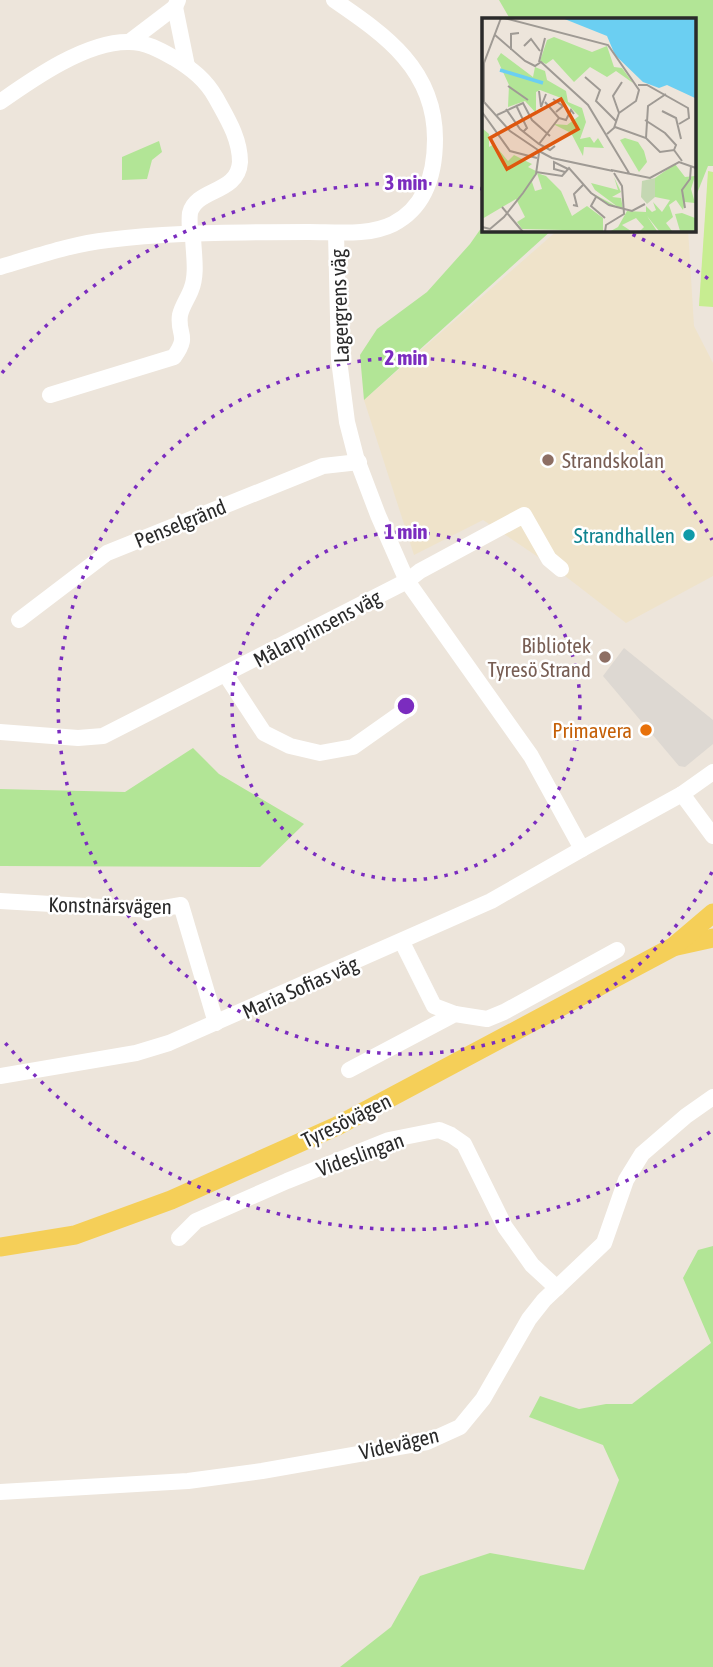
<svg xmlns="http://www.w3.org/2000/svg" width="713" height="1667" font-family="'Asap Condensed',sans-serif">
<rect width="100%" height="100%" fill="#ede5db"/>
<path fill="#efe3ca" d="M559,229H688L694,326L713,363V576L626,623L556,569L483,520L414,555L364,400Z"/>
<g fill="#b2e596">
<path d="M499,0H713V166H708L694,201V19H510Z"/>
<path d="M159,141L162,152L152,160L147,179L122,180V157Z"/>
<path d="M484,224V229H553L364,400L360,355L377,329L427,292L470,244Z"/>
<path d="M193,748L219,774L304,824L260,867L0,866V789L125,792Z"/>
<path d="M713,1246V1667H340L391,1627L420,1576L490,1553L584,1570L619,1480L603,1445L529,1417L540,1396L579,1409L606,1404H632L711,1343L683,1278L698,1250Z"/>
</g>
<path fill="#c7ed91" d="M708,171L713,172V307L699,306Z"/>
<path fill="#ddd8d2" d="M624,648L713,720V744L685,767L679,766L603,676Z"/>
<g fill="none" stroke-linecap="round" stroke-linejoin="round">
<g stroke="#fff" stroke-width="16">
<path d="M175,7L187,66"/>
<path d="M129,42L175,7L178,0"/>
<path d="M0,102C34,78 87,41 129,42C146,42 160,50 174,58C192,69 206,80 216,98C227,118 240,138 240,162C238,194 196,188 190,213C189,219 190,228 190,234"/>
<path d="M336,233L339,360L347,422L356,457L378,515L407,581L531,756L582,849L682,794L713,772"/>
<path d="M0,267C35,257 71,244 108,240C132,237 158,235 182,234C224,232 267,232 309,232C336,232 369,236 393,224C426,207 435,174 435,139C435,69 385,35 334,0"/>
<path d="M50,395L174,357C190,335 177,335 180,315C182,306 188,298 191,290C198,273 193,252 193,234"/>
<path d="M19,620L107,553L323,466L359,462"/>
<path d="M226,675L264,733L290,746L320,753L353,747L404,711"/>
<path d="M0,732L78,738L103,736L407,581L420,571L524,515L549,559L561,569"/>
<path d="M682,794L713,836"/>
<path d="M0,901L153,910L181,905L216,1023"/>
<path d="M402,942L434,1006L455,1014"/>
<path d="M349,1070L455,1014L487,1019L504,1012L617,950"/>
<path d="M0,1076L136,1053L169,1043L491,901L582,849"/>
<path d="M179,1238L196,1221L287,1181L389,1140L439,1130L451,1135L464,1144L505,1227L532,1265L557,1288"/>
<path d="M0,1492L188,1481L262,1471L427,1442L460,1427L483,1399L529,1319L544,1300L604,1243L626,1180L642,1154L686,1116L713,1097"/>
</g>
<g stroke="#f5cf58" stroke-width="19">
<path d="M677,946L713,938"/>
<path d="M0,1247L75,1235L171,1200L337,1126L673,947L713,913"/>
</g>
</g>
<g fill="none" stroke="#7b2cbf" stroke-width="3.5" stroke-dasharray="3.5 7">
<circle cx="406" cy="706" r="174"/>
<path d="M712 872A348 348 0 1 1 712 540"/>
<path d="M710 1132A523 523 0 0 1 2 1039M2 373A523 523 0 0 1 483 189M623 230A523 523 0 0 1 710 280"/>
</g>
<g fill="#8d6e63" stroke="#fff" stroke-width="2.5">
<circle cx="548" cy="460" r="7"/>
<circle cx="605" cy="657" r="7"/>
</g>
<circle fill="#0f9aa8" stroke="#fff" stroke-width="2.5" cx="689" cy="535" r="7"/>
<circle fill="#e8710a" stroke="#fff" stroke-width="2.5" cx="646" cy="730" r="7"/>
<g text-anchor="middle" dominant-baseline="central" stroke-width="5" stroke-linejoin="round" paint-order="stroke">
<g font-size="21" fill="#2a2a2a" stroke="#fff">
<text transform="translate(339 306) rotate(-92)">Lagergrens väg</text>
<text transform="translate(180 523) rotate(-22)">Penselgränd</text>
<text transform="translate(317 628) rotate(-28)">Målarprinsens väg</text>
<text transform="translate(110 905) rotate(1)">Konstnärsvägen</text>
<text transform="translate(300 987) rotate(-24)">Maria Sofias väg</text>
<text transform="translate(346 1120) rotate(-26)">Tyresövägen</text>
<text transform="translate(360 1154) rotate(-20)">Videslingan</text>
<text transform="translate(399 1443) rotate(-13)">Videvägen</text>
</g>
<g font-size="21" fill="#785e54" stroke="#fff" text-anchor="start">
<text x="562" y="460">Strandskolan</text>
<text x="591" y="645" text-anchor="end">Bibliotek<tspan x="591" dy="24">Tyresö Strand</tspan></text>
</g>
<g font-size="21" fill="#0d838f" stroke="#fff" text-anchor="end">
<text x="675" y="535">Strandhallen</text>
</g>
<g font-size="21" fill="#c56008" stroke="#fff" text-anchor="end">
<text x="632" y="730">Primavera</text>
</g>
</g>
<g transform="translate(482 18)">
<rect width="214" height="214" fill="#ede5db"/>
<path d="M72,19L110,34L125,28L132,49L140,50L151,65L134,53L125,59L108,49L92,64L71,41L64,46L58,43L65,22ZM19,35L51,59L53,49L63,53L65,62L84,73L86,84L100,90L104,104L98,121L108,119L112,125L116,120L122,130L102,129L101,138L89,115L71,106L85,107L97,98L79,80L58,72L54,74V95L43,83L26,89L27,67L15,41ZM0,110L7,116V129L12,126L26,143L32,137L50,146L46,149L54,153L50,164L53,173L60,171L55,155L64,158L79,173L90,198L105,188L121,200V213L40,211L35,204L43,199L34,181L0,201ZM143,120L156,124L162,133L165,144L157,154L138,122ZM193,146L203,159L213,158L209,171L213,185L203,184L201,192L194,182L187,187L191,199L184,205L190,213H177L165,198L175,213H158L162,209L154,200L140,207L149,213L127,214L136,209L145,193L164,194V188L170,194L174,192L171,184L180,194L188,182L173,179V160ZM132,159L139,174L130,179L139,180L141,191L127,187L108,174L136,189L113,172L109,165L136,172ZM200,195L213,200V213H198L193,196Z" fill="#b2e596"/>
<path d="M173,160V179L165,186L159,179L160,163Z" fill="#c4d7b2"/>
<path d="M80,0H213V80L185,67L177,70L161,64L133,37L125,18Z" fill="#6bcff2"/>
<path fill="none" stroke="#6bcff2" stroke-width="3.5" d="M18,52L61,65"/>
<path fill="none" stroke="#9f9a94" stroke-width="2" d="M22,0L126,27L157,72L154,83L137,95M13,17L43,43L53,48L59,44L106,87L147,155M42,28L49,21L58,33M29,32V16L37,15M57,44L63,20M103,59L118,72L114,83L134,103M156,67H165L206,90L207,100L197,106M26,68L46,82M57,73L59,89L64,76M71,81L81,88L74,94M2,84V45L19,0M2,84L28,113L56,132M63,84L77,100M34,87L45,110L41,114M24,91L38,111L57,126M180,93L194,100L199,121M0,94L28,133L55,140M137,95L131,78L140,64M15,97L41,85L50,102L68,118M77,100L84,102L89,92L92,96M163,102L183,115L194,127L192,132M133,109L164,120L178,134L192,132L200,143M125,116L132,110L137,95M164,120L166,88L184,76M73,128L68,132L57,126L77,100M55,132L70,140L131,153M129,152L168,160L197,144L214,150M54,154L80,158L87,150L109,175L127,187L150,193L163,186M83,154L72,151V144L86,151M114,179L109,188L123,200M91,187L95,188L92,176L101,167M20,189L41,214M203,190L200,172L208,161L209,148M0,209L8,211L22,199L41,175L54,156L57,135M123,214L124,207L142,196L140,168L132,155"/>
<path fill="#de570e" fill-opacity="0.15" stroke="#de570e" stroke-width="3.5" d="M79,81L96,111L25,151L8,120Z"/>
<rect width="214" height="214" fill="none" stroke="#2a2a2a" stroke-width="3.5"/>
</g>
<circle cx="406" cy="706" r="10" fill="#7b2cbf" stroke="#fff" stroke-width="3.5"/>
<g font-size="21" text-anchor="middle" font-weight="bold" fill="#7b2cbf" stroke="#fff" stroke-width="5" stroke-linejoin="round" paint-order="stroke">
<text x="406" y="190">3 min</text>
<text x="406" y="365">2 min</text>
<text x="406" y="539">1 min</text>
</g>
</svg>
